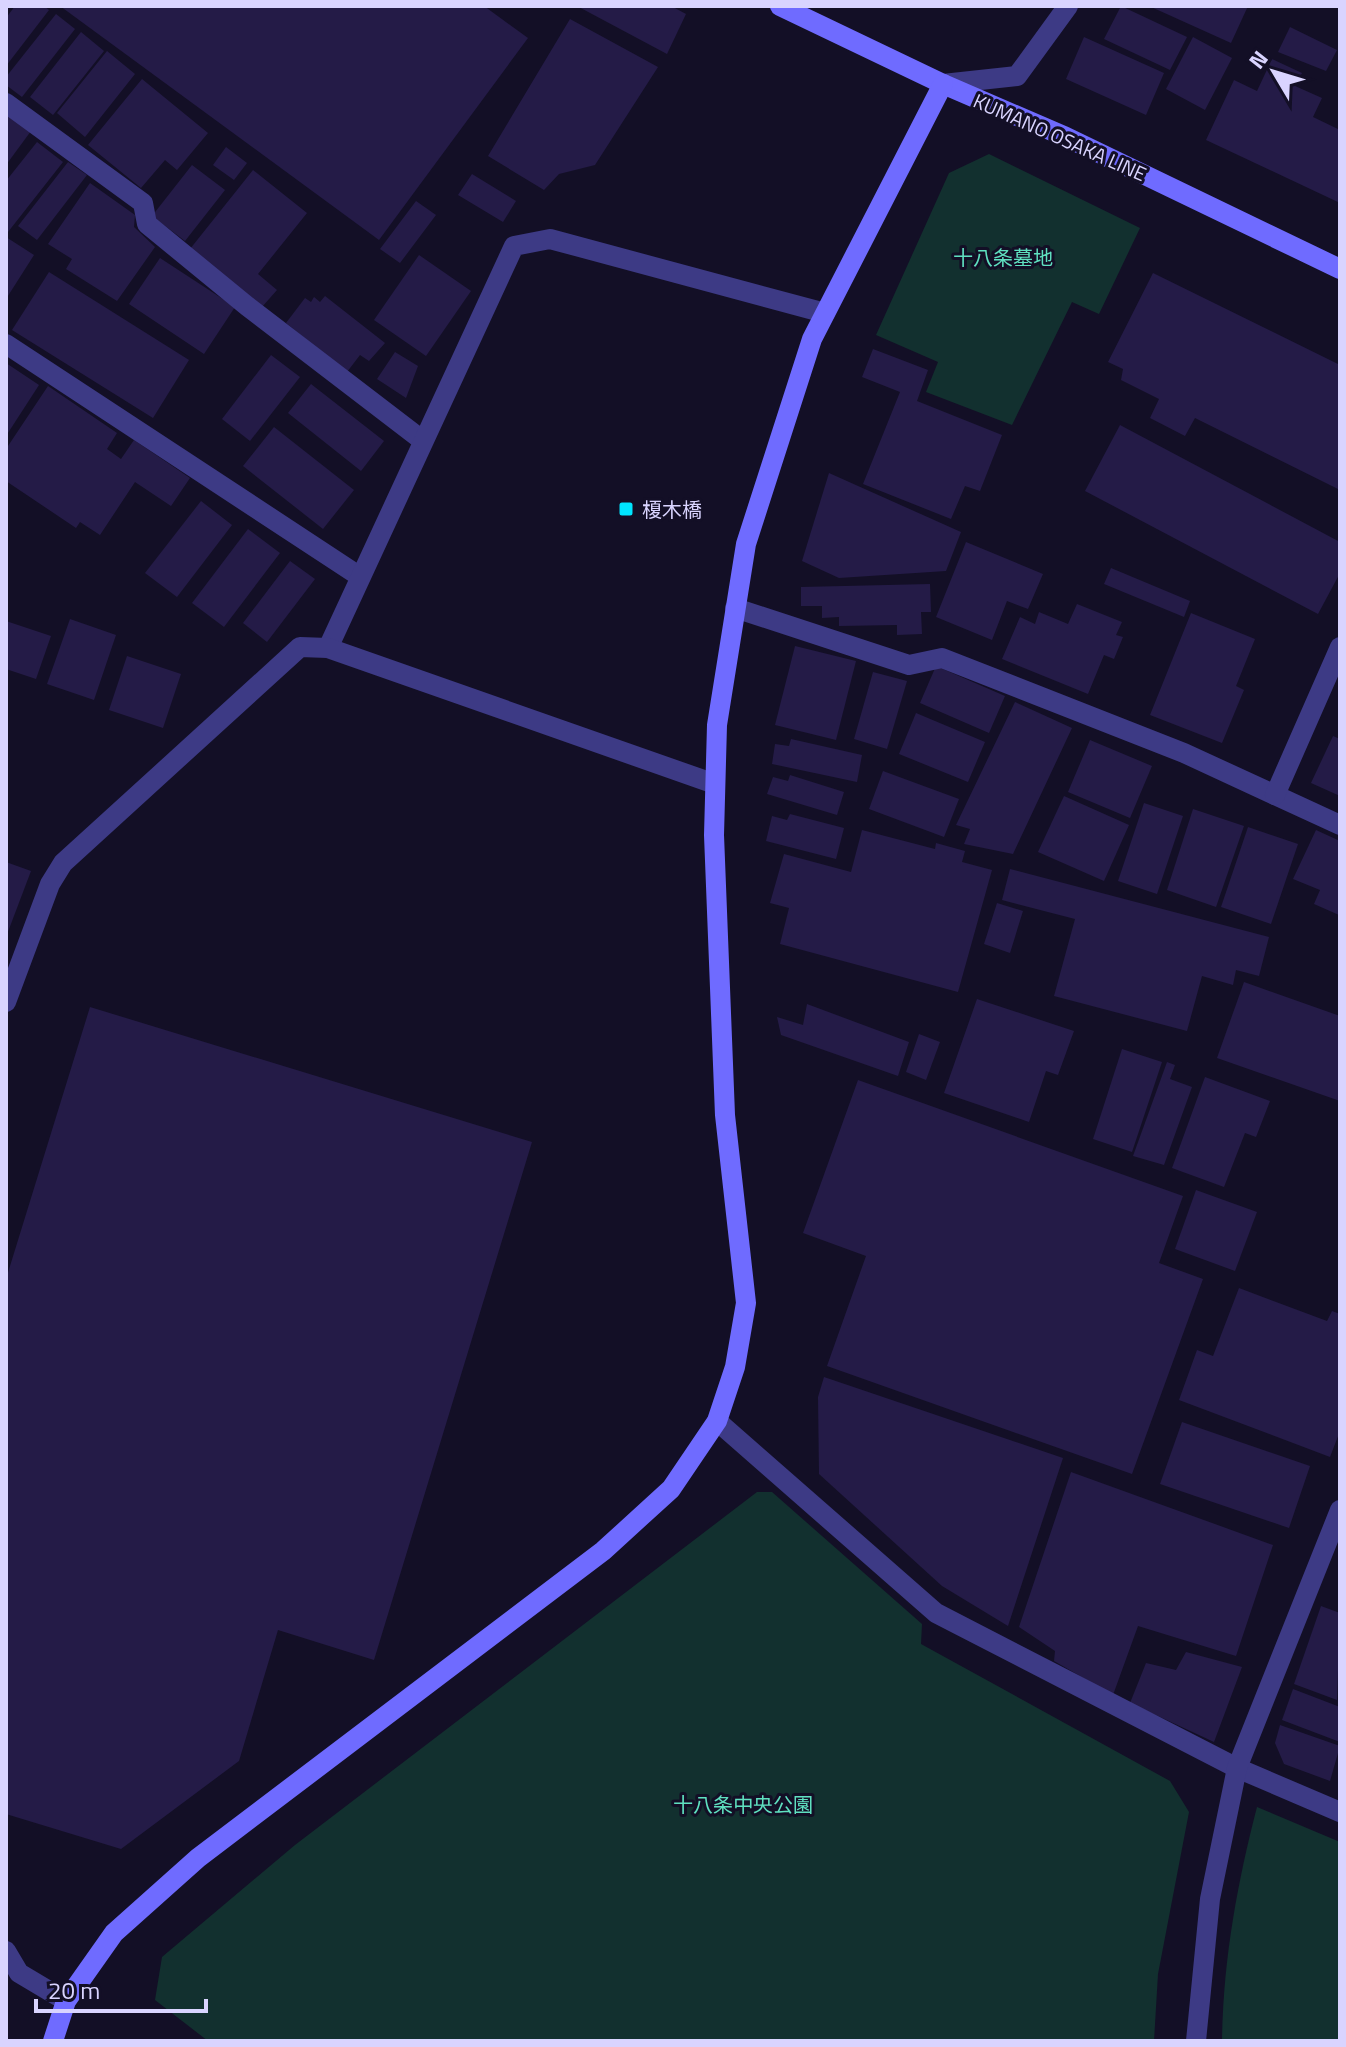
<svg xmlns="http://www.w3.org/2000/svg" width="1346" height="2047" font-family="'Titillium Web','Noto Sans JP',sans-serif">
<rect width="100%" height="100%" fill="#130f26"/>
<g fill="#12302f">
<path d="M989,154L1140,228L1099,314L1072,302L1012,425L926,392L938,362L876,335L949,173Z"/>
<path d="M757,1492H772L922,1624L921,1644L1170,1781L1189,1812L1158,1974L1154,2041H208L155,2000L162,1957L295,1845Z"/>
<path d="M1257,1807L1340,1842V2041H1222C1223,1961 1237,1884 1257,1807Z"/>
</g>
<g fill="#241b47">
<path d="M15,6H44L49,10L6,66V18Z"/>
<path d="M60,6H484L528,38L379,240Z"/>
<path d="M577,6H671L686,14L667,54Z"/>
<path d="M1121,6L1187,37L1170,70L1104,39Z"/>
<path d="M1149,6H1248L1231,43Z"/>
<path d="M56,14L75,29L22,97L6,85V77Z"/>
<path d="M570,19L658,67L595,165L559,174L544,190L488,156Z"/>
<path d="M1290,27L1337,50L1326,71L1278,52Z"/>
<path d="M81,32L104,51L53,115L30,97Z"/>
<path d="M1084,37L1164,73L1146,115L1066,79Z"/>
<path d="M1193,37L1232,58L1205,110L1166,89Z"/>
<path d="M107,51L135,74L85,137L57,113Z"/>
<path d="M1272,59L1302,73L1295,86L1322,98L1313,117L1340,130V203L1206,140L1234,80L1257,91Z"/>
<path d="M142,79L208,133L177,170L165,160L141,188L88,145Z"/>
<path d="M6,113L31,131L6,165Z"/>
<path d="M37,142L63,162L8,232L6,181Z"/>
<path d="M226,147L247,163L234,180L213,165Z"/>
<path d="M68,162L87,175L37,240L18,226Z"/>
<path d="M192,165L225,190L185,241L152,216Z"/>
<path d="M253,170L307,213L258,274L277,290L262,307L190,249Z"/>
<path d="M472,174L516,201L503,222L458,195Z"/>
<path d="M90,183L135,215L134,227L155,247L117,301L66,269L72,259L48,244Z"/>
<path d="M416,201L436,215L400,263L380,249Z"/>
<path d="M6,237L34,255L6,299Z"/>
<path d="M419,255L471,291L426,356L374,320Z"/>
<path d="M160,258L235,307L204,354L129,304Z"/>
<path d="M49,272L189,360L153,418L12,330Z"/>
<path d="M1153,273L1340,365V490L1195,418L1185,436L1150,418L1159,399L1121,380L1123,369L1108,362Z"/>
<path d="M325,296L385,343L369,361L360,355L347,372L286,323L305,298L311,302L314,297L320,302Z"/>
<path d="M873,349L928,370L917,401L1002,435L980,491L965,486L951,519L863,484L900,392L862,377Z"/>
<path d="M395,352L418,366L406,398L377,379Z"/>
<path d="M271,355L300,377L250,441L222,419Z"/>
<path d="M6,363L39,385L6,436Z"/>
<path d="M311,384L384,441L361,471L288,413Z"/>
<path d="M48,386L117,433L107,449L121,459L134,440L190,478L171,506L135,482L100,535L80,522L76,528L6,481V449Z"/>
<path d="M1120,425L1340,542V573L1318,614L1085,491Z"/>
<path d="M274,427L354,490L323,529L243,466Z"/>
<path d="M829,473L961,532L946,571L839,578L802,561Z"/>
<path d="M201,501L232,525L177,597L145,573Z"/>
<path d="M248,529L280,553L224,627L192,603Z"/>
<path d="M966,542L1043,574L1028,609L1007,601L992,640L936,617Z"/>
<path d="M290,561L315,579L267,642L243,623Z"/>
<path d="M1111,568L1190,601L1184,617L1104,584Z"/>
<path d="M930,584L931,612H921L922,634L897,635V625L839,626V617L822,618V606H801V587Z"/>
<path d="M1077,604L1122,622L1116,635L1123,637L1114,659L1104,655L1088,694L1002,659L1020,617L1035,624L1039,612L1068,624Z"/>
<path d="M1191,613L1255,639L1236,686L1244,690L1222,743L1150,715Z"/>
<path d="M70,619L116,635L94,700L47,684Z"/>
<path d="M6,621L51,636L36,679L6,669Z"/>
<path d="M795,646L856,661L836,740L775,725Z"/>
<path d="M127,656L181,674L163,728L109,710Z"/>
<path d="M936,666L1005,696L989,733L920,703Z"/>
<path d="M873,672L907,681L887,749L854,739Z"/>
<path d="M1015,702L1072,728L1013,854L964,844L970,829L956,825Z"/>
<path d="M916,713L985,742L968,782L899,754Z"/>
<path d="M1333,736L1340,739V796L1311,783Z"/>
<path d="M791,739L862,755L857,782L772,764L775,744L789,746Z"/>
<path d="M1090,740L1152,766L1130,818L1068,792Z"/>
<path d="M883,771L959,799L944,837L869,809Z"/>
<path d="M790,775L844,792L837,815L767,794L773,777L788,781Z"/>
<path d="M1064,796L1129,825L1104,881L1038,852Z"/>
<path d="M1144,803L1183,816L1157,894L1118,881Z"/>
<path d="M1193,809L1244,826L1216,907L1167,890Z"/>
<path d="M790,814L844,828L836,859L766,841L772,816L787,820Z"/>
<path d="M1248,827L1298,844L1271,924L1221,907Z"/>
<path d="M862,830L935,849L936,843L965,851L962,862L992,870L958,992L780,944L789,908L770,903L784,854L851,872Z"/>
<path d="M1316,830L1340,841L1339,915L1314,904L1320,890L1293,879Z"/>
<path d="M6,862L31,871L6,937Z"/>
<path d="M1010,869L1269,937L1259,976L1236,970L1233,985L1202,976L1187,1031L1054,996L1075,919L1002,900Z"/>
<path d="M997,903L1023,911L1010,953L984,944Z"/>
<path d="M1244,982L1340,1016V1101L1217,1058Z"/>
<path d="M977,999L1074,1031L1058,1075L1046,1071L1029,1122L944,1093Z"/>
<path d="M807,1004L909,1042L898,1076L781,1035L777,1017L803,1025Z"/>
<path d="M90,1007L532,1142L374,1660L278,1630L239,1761L121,1849L6,1814V1279Z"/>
<path d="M919,1034L940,1042L926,1080L906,1072Z"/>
<path d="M1122,1049L1162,1062L1132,1152L1093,1139Z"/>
<path d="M1167,1062L1175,1065L1170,1079L1192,1087L1164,1165L1133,1156Z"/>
<path d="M1205,1077L1270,1101L1256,1137L1245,1133L1224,1187L1172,1168Z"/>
<path d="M858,1080L1183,1196L1159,1263L1203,1279L1132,1474L827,1366L866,1256L803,1233Z"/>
<path d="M1196,1190L1257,1212L1235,1271L1175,1249Z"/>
<path d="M1239,1288L1327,1321L1332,1311L1340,1314V1431L1330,1457L1179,1400L1197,1350L1213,1356Z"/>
<path d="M824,1377L1063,1458L1008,1626L942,1586L819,1474L818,1397Z"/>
<path d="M1182,1422L1310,1466L1289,1528L1160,1484Z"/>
<path d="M1071,1472L1273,1545L1236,1656L1138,1626L1113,1695L1054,1661L1055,1651L1019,1627Z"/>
<path d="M1321,1606L1340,1613L1337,1700L1294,1684Z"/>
<path d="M1186,1652L1242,1667L1214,1742L1130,1703L1146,1663L1176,1670Z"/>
<path d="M1293,1689L1340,1707V1742L1282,1720Z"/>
<path d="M1280,1725L1340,1746L1330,1781L1284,1764L1275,1743Z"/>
</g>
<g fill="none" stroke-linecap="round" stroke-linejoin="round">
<g stroke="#3d3a85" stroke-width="20">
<path d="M943,84L1017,76L1068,6"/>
<path d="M6,103L143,203L147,224L247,306L422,440"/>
<path d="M6,344L359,576"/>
<path d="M735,608L909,665L942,658L1184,753L1340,825"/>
<path d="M328,648L514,246L550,239L825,313"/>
<path d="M1275,795L1340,647"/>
<path d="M6,1002L50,884L63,863L300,647L328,648L715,784"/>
<path d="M717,1421L936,1613L1237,1768L1340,1812"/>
<path d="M6,1951L19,1973L66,2001"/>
<path d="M1196,2041L1210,1899L1237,1768L1340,1510"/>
</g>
<g stroke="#6f6bff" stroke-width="20">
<path d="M780,6L943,84L1066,137L1340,269"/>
<path d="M53,2041L66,2001L114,1933L198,1858L603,1551L671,1489L717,1421L735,1367L746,1303L725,1115L714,835L717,725L746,544L812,339L943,84"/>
</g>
</g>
<rect fill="#00e5ff" stroke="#130f26" stroke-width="3" x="618" y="501" width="16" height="16" rx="4"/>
<g text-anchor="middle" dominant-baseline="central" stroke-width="6" stroke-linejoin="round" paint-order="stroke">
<g font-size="20" fill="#d9d4ff" stroke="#130f26">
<text transform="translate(1060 137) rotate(24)">KUMANO OSAKA LINE</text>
</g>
<g font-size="20" fill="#5fe0c0" stroke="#130f26">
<text x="1003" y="257">十八条墓地</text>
<text x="743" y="1804">十八条中央公園</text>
</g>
<g font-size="20" fill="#d9d4ff" stroke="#130f26" text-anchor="start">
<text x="642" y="509">榎木橋</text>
</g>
</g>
<rect width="1346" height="2047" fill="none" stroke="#d9d4ff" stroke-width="16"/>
<g transform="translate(1274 72) rotate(308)" stroke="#130f26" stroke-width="6" paint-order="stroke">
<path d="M0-6L14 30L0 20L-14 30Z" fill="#d9d4ff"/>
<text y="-12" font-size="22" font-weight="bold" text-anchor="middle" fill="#d9d4ff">N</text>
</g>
<path d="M36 1999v12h170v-12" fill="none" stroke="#d9d4ff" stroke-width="4"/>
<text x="48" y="1999" font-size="24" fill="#d9d4ff" stroke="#130f26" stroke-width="6" paint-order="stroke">20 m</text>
</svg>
